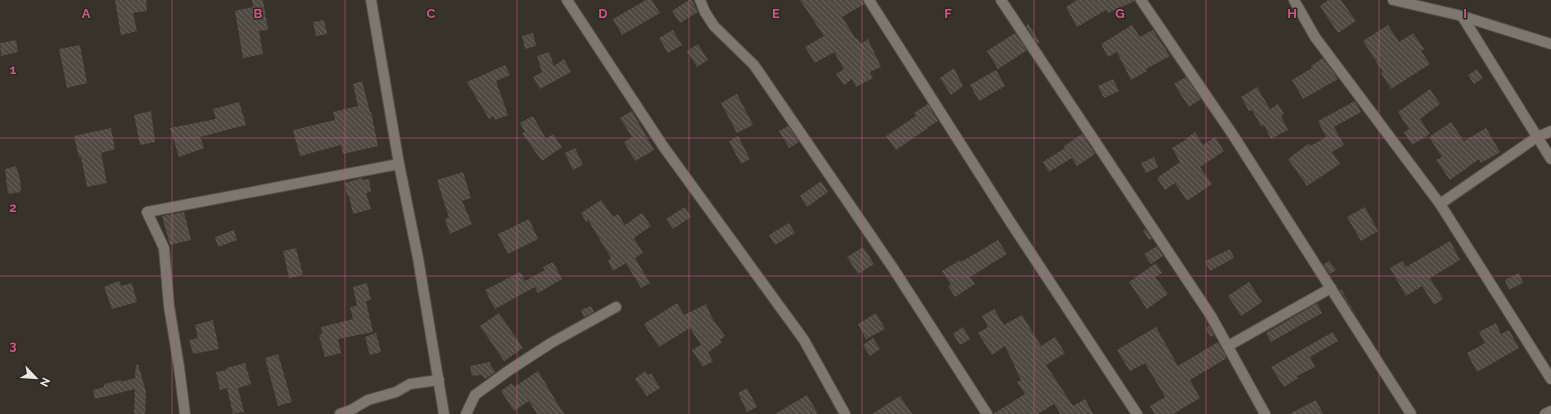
<svg xmlns="http://www.w3.org/2000/svg" width="1551" height="414" font-family="Raleway,sans-serif">
<defs>
<pattern id="building-back-hatch" width="6" height="6" patternUnits="userSpaceOnUse"><rect width="6" height="6" fill="#4f4b43"/><path d="M-1 5l2 2M0 0l6 6M5-1l2 2" fill="none" stroke="#68655e"/></pattern>
</defs>
<rect width="100%" height="100%" fill="#37332b"/>
<g fill="url(#building-back-hatch)">
<path d="M115,0H146L147,11L133,13L137,31L121,35Z"/>
<path d="M252,0H263L268,30L259,31L263,54L243,58L235,11L253,7Z"/>
<path d="M646,0H652L660,13L622,35L613,19Z"/>
<path d="M689,0H692L698,12L680,23L672,11Z"/>
<path d="M800,0H863L864,4L842,17L856,39L857,38L861,44L868,39L881,67L870,72L873,78L856,87L852,79L844,85L836,74L844,69L834,52L815,63L805,47L824,36Z"/>
<path d="M1077,0H1135V1L1108,13L1106,10L1077,27L1066,7Z"/>
<path d="M1328,0H1341L1356,21L1338,33L1320,6Z"/>
<path d="M324,20L327,34L316,36L313,22Z"/>
<path d="M1028,24L1040,42L1037,43L1026,26Z"/>
<path d="M1132,25L1140,37L1153,30L1170,56L1146,69L1147,71L1131,80L1117,52L1108,57L1101,44Z"/>
<path d="M1388,25L1399,42L1413,33L1424,49L1421,51L1430,64L1391,89L1381,73L1383,72L1363,41Z"/>
<path d="M673,30L682,45L668,53L659,38Z"/>
<path d="M533,33L536,46L525,49L522,36Z"/>
<path d="M1015,33L1027,50L998,69L987,51Z"/>
<path d="M16,40L18,52L1,56L0,43Z"/>
<path d="M698,44L708,60L697,67L687,51Z"/>
<path d="M80,45L87,83L67,88L59,49Z"/>
<path d="M549,52L554,66L564,59L571,72L540,89L533,77L542,72L537,56Z"/>
<path d="M1323,58L1338,79L1303,99L1292,80L1312,68L1311,66Z"/>
<path d="M505,65L510,75L496,81L508,115L495,120L494,116L489,119L467,82Z"/>
<path d="M954,68L963,86L951,95L940,78Z"/>
<path d="M1477,69L1483,78L1474,84L1468,75Z"/>
<path d="M996,70L1005,86L979,101L970,85Z"/>
<path d="M1186,77L1201,99L1189,107L1174,84Z"/>
<path d="M1113,79L1119,91L1104,98L1098,86Z"/>
<path d="M362,81L370,112H371L378,146L343,154L341,145L300,156L293,130L335,120L333,112L358,106L353,84Z"/>
<path d="M1257,87L1270,109L1278,104L1284,114L1281,116L1288,130L1271,139L1264,125L1261,126L1252,110L1249,111L1241,97Z"/>
<path d="M1430,89L1440,104L1420,119L1430,134L1412,145L1404,132L1409,129L1398,112Z"/>
<path d="M737,94L753,125L737,133L721,103Z"/>
<path d="M1355,101L1361,112L1334,127L1344,145L1332,152L1340,164L1307,186L1288,159L1308,144L1310,146L1326,137L1318,121Z"/>
<path d="M239,102L246,125L200,137L204,148L179,157L170,128L216,119L213,109Z"/>
<path d="M928,104L938,121L928,127V128L896,150L886,136L916,116L914,113Z"/>
<path d="M151,111L155,142L140,145L134,115Z"/>
<path d="M632,111L654,150L635,161L624,142L632,137L620,118Z"/>
<path d="M533,116L546,139L553,134L562,147L542,161L522,133L525,132L520,123Z"/>
<path d="M1451,122L1464,141L1486,128L1500,152L1481,163L1479,159L1450,180L1436,160L1442,157L1429,137Z"/>
<path d="M788,126L799,142L789,148L779,131Z"/>
<path d="M111,128L115,149L101,153L107,183L87,187L81,157H79L74,136Z"/>
<path d="M1195,132L1203,145L1215,137L1224,151L1200,167L1212,184L1187,201L1175,183L1165,190L1157,178L1180,162L1172,148L1187,139V138Z"/>
<path d="M1082,134L1095,154L1077,166L1072,158L1049,172L1043,162L1065,148L1064,146Z"/>
<path d="M738,136L750,159L741,164L729,141Z"/>
<path d="M575,148L583,165L573,170L565,153Z"/>
<path d="M1154,157L1158,167L1146,173L1141,163Z"/>
<path d="M16,166L20,179L21,192L8,194L5,169Z"/>
<path d="M463,172L471,198L462,201L472,224L450,234L445,219L449,218L437,180Z"/>
<path d="M362,178L363,180L369,179L371,192L366,193L371,209L353,214L349,196H347L345,183Z"/>
<path d="M821,181L828,192L807,207L800,196Z"/>
<path d="M601,200L613,217L618,214L625,225L642,213L651,226L634,238L643,253L635,258L650,283L641,288L626,263L613,271L608,261L611,258L588,220L586,222L581,213Z"/>
<path d="M685,207L691,217L673,229L666,219Z"/>
<path d="M1365,207L1378,231L1361,241L1347,217Z"/>
<path d="M184,212L191,240L170,245L162,216Z"/>
<path d="M529,219L538,239L508,254L498,234Z"/>
<path d="M789,223L795,233L775,245L769,235Z"/>
<path d="M1145,229L1152,238L1149,240L1143,230Z"/>
<path d="M234,230L237,240L218,247L215,237Z"/>
<path d="M998,240L1007,254L970,277L975,284L955,297L948,286L951,285L942,271L960,260L961,262Z"/>
<path d="M1450,241L1460,260L1430,278L1443,299L1434,305L1422,286L1406,296L1390,268L1402,261L1406,267Z"/>
<path d="M1157,246L1163,256L1151,264L1144,254Z"/>
<path d="M863,247L874,264L858,274L847,257Z"/>
<path d="M296,248L303,275L289,278L283,251Z"/>
<path d="M1230,249L1234,258L1210,271L1205,261Z"/>
<path d="M1329,261L1336,270L1330,274L1323,265Z"/>
<path d="M553,262L562,279L538,293L535,287L495,309L485,290L520,272L525,281L545,270L543,267Z"/>
<path d="M1156,263L1162,273L1155,277L1168,294L1147,309L1129,282Z"/>
<path d="M1519,273L1523,283L1509,290L1505,280Z"/>
<path d="M119,281L121,286L132,283L137,302L112,309L104,287Z"/>
<path d="M1249,282L1262,302L1241,316L1228,296Z"/>
<path d="M367,283L371,300L366,301L373,332L338,339L341,353L325,357L319,335L322,334L321,327L353,319L350,307L357,306L353,287Z"/>
<path d="M1341,289L1358,319L1340,290Z"/>
<path d="M677,303L684,315L706,304L712,318L725,336L720,340L722,342L708,353L713,361L703,367L692,350L701,345L690,328L659,347L644,324Z"/>
<path d="M1317,303L1322,313L1271,342L1266,333Z"/>
<path d="M591,306L594,312L584,317L581,310Z"/>
<path d="M994,309L1004,325L1022,315L1041,346L1055,337L1065,353L1046,365L1073,406L1085,399L1093,414H1059L1060,413L1054,404L1038,414H993L1025,394L1017,382L1021,380L1005,346L992,355L978,333L988,327L982,316Z"/>
<path d="M499,313L523,348L504,361L480,326Z"/>
<path d="M876,313L885,329L866,339L858,324Z"/>
<path d="M213,320L219,349L193,354L189,340L198,338L195,325Z"/>
<path d="M1496,323L1501,334L1509,330L1519,348L1477,372L1467,353L1485,343L1479,332Z"/>
<path d="M1209,326L1214,335L1211,337L1205,328Z"/>
<path d="M963,327L970,339L960,345L953,334Z"/>
<path d="M1156,327L1178,366L1218,342L1227,358L1190,380L1200,398L1173,414H1154L1150,406L1165,397L1145,363L1130,371L1117,350Z"/>
<path d="M1333,332L1338,341L1310,357L1315,367L1297,376L1298,378L1284,387L1271,367Z"/>
<path d="M376,333L381,352L370,355L365,337Z"/>
<path d="M873,338L880,349L870,356L863,345Z"/>
<path d="M278,354L292,402L278,406L265,358Z"/>
<path d="M489,362L495,372L485,379L482,375L472,376L470,366Z"/>
<path d="M245,363L251,384L238,388L244,412L233,414L227,388L220,390L216,372L227,370L226,368Z"/>
<path d="M138,364L146,392L145,414H134L135,389L95,399L93,390L104,387V384L121,380V382L135,378L136,365Z"/>
<path d="M538,371L556,401L564,414H537L529,401L514,411L501,391L512,383L514,387Z"/>
<path d="M645,371L648,375L651,373L660,388L647,396L635,379Z"/>
<path d="M747,388L757,407L747,412L738,393Z"/>
<path d="M807,395L818,414H775Z"/>
<path d="M900,396L912,414H872Z"/>
<path d="M1316,400L1323,414H1289Z"/>
</g>
<g fill="none" stroke-linecap="round" stroke-linejoin="round">
<g stroke="#53514a" stroke-width="12">
<g id="minor">
<path d="M371,0L399,164L418,258L444,414"/>
<path d="M567,0L663,146L804,340L845,414"/>
<path d="M700,0L705,12L714,26L754,65L893,268L987,414"/>
<path d="M869,0L1011,223L1137,414"/>
<path d="M1001,0L1211,316L1265,414"/>
<path d="M1141,0L1233,135L1411,414"/>
<path d="M1294,0L1315,37L1440,204L1551,379"/>
<path d="M1393,0L1462,16L1551,44"/>
<path d="M1462,16L1551,159"/>
<path d="M1440,204L1537,137L1551,131"/>
<path d="M1228,346L1331,288"/>
<path d="M185,414L179,367L169,306L164,248L147,212L399,164"/>
<path d="M340,414L351,410L368,400L396,392L410,384L439,380"/>
<path d="M466,414L475,395L508,371L551,343L616,307"/>
<path d="M1545,414L1551,411"/>
</g>
</g>
<use href="#minor" stroke="#7c776f" stroke-width="10"/>
</g>
<path fill="none" stroke="#ce5784" stroke-width="1" stroke-opacity="0.55" d="M172,0V414M345,0V414M517,0V414M689,0V414M862,0V414M1034,0V414M1206,0V414M1379,0V414M0,138H1551M0,276H1551"/>
<g font-size="13" text-anchor="middle" font-weight="bold" fill="#ce5784" stroke="#2d2922" stroke-width="3" stroke-linejoin="round" paint-order="stroke">
<text x="86" y="18">A</text>
<text x="258" y="18">B</text>
<text x="431" y="18">C</text>
<text x="603" y="18">D</text>
<text x="776" y="18">E</text>
<text x="948" y="18">F</text>
<text x="1120" y="18">G</text>
<text x="1292" y="18">H</text>
<text x="1465" y="18">I</text>
<text x="13" y="74">1</text>
<text x="13" y="212">2</text>
<text x="13" y="350">3</text>
</g>
<g transform="translate(36 378) rotate(115)" stroke="#2d2922" stroke-width="3" paint-order="stroke">
<path d="M0-3L7 15L0 10L-7 15Z" fill="#ebe9e4"/>
<text y="-6" font-size="11" font-weight="bold" text-anchor="middle" fill="#ebe9e4">N</text>
</g>
</svg>
